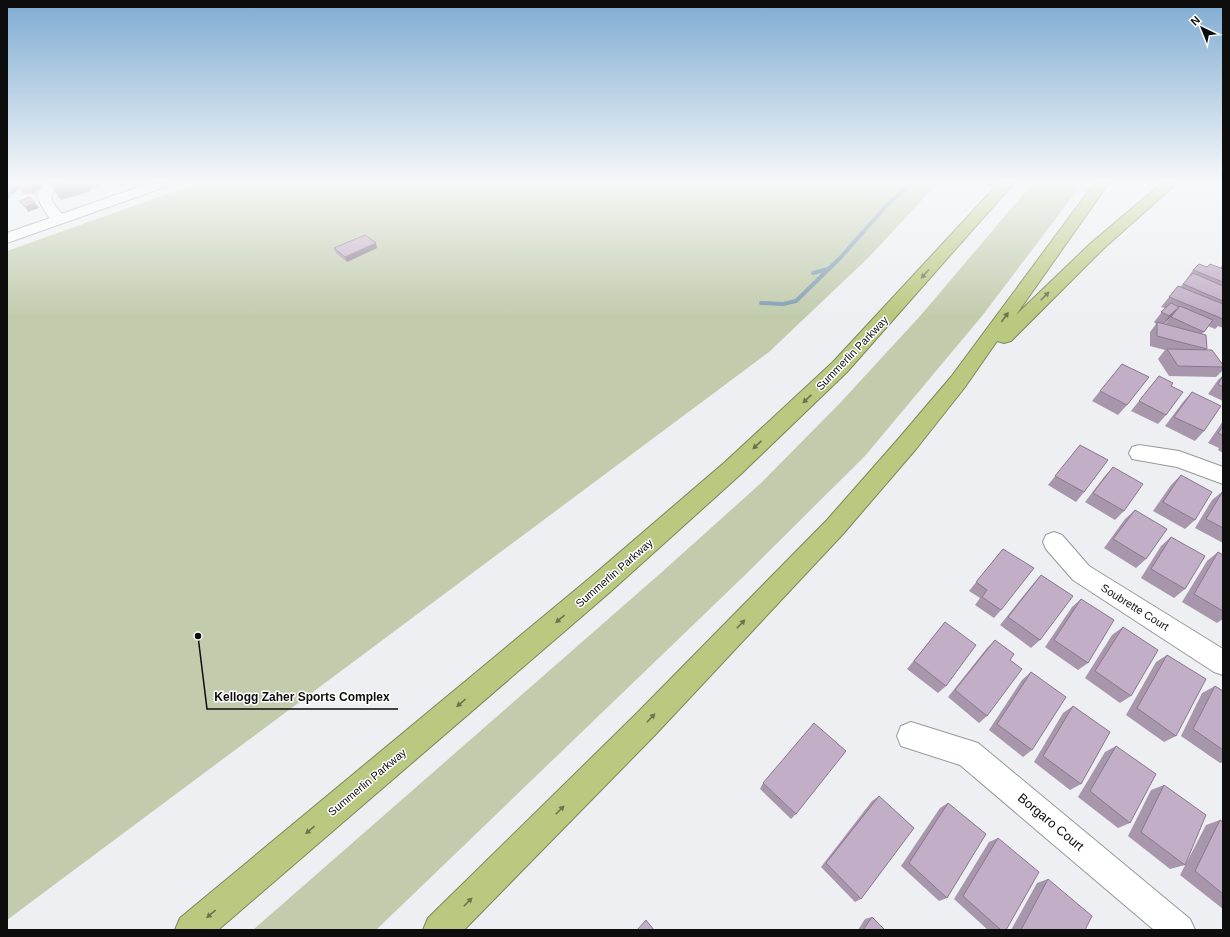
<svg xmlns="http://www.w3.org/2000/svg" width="1230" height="937" font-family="Helvetica,sans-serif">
<rect width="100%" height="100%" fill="#eeeff2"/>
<g fill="#c2ccad">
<path d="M195,184H937L868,258L769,352L7,920V251Z"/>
<path d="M1032,184H1082L982,316L865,456L742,578L376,930H253L663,571L761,483L840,403L921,315Z"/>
</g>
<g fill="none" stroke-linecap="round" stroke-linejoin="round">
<g stroke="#83a0b4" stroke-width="4">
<path d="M813,273L828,269"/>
<path d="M761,303L783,304L796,301L841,257L887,205L911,184"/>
</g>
<g stroke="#97989a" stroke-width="2">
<g id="minor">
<path d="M46,184H60L51,195L52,201L66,219L64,222C61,223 57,224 54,222C48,218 38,201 37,194Z"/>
<path d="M1139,445L1179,451L1223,467V484L1177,467L1132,459L1129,453L1132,447Z"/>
<path d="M1054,532L1062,535L1089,566L1223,649V675L1214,672L1073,580L1046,549L1043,542L1046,535Z"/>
<path d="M911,722L978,743L1190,919L1195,930H1154L960,765L901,746L897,736L901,726Z"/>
</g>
</g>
<g stroke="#97989a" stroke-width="2">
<path id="secondary" d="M147,184H167L165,187L7,243V233Z"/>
</g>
<g stroke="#7d8758" stroke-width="2">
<g id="motorway">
<path d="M998,184H1013L847,372L741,474L609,593L218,930H175L180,918L591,577L725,462L833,362Z"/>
<path d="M1094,184H1108L1016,315L1091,243L1161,184H1176L1103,249L1011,341L1004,343L997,341L965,387L916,449L843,534L655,735L464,930H423L428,918L635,715L827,520L900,437L951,377Z"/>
</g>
</g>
<use href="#minor" fill="#fff" fill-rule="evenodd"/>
<use href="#secondary" fill="#fff" fill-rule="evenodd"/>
<use href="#motorway" fill="#bac980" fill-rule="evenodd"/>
</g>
<g fill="#a896ac" fill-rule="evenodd">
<path d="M7,184L13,194H10L11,196L7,200Z"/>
<path d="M45,184L33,194H23L20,189Z"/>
<path d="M334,248H377L347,262L336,253Z"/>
<path d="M1223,264V328L1218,326L1215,329L1208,326L1202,334L1207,349L1206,350L1223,365V370L1216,377L1169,376L1158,359L1165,350L1150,346V332L1156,324L1154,322L1165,308L1161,307L1178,286L1180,287L1187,280H1186L1193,270L1207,267L1220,268ZM1174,312H1175L1165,324H1164Z"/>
<path d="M1223,375V401L1208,394L1218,380Z"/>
<path d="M1159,376L1171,386L1166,415L1158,424L1131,411Z"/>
<path d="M1100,391L1127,405L1118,415L1092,401Z"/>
<path d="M1192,392L1204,431L1195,441L1165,426L1183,402Z"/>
<path d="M1223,421V453L1218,450L1219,448L1208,443Z"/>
<path d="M1080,445L1084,492L1076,502L1048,485Z"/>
<path d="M1113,467L1124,511L1115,520L1085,502L1104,477Z"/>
<path d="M1181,475L1195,520L1185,529L1153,511L1171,485Z"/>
<path d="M1223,491V543L1195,528L1212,500Z"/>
<path d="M1135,510L1146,559L1136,568L1104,548L1125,519Z"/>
<path d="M1171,537L1185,589L1174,598L1141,578L1161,546Z"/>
<path d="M1003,549L1001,610L994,618L975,605L980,598L969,591Z"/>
<path d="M1218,552L1223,555V619L1217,623L1182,602L1207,561Z"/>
<path d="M1041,575L1040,640L1031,648L1000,625L1033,584Z"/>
<path d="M1081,599L1088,663L1078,670L1045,647L1072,607Z"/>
<path d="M945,622L946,686L938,693L907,669Z"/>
<path d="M1123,627L1131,696L1120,703L1085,678L1112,635Z"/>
<path d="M995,640L1010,660L987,716L979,723L948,697L987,648Z"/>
<path d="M1167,655L1176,736L1164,742L1126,715L1156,662Z"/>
<path d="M1031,672L1032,750L1023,757L989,730L1022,680Z"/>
<path d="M1215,686L1223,691V762L1220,763L1181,736L1202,693Z"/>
<path d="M1073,706L1081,784L1070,790L1034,762L1063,713Z"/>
<path d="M1116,746L1130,823L1118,828L1078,797L1105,752Z"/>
<path d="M763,783L796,814L791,819L760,789Z"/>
<path d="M1164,785L1185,865L1170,869L1128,836L1151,790Z"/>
<path d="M879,796L861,899L855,902L821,867L872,801Z"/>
<path d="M948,803L947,898L939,901L901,866L940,808Z"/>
<path d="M1220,820L1223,822V909L1180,875L1206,825Z"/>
<path d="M998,838L1006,930H988L954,899L989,842Z"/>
<path d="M1048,879L1085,930H1011L1037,883Z"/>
<path d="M872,917L885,930H858L865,919Z"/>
</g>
<g fill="#887a8c">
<path d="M7,184H25L13,194L7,185Z"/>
<path d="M36,184H45L33,194L30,189Z"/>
<path d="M78,184H99L100,186L90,189L92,191L61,200L54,190Z"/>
<path d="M7,190L11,196L7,200Z"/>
<path d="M35,203L39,208L28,212L25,207Z"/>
<path d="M376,243L377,248L347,262L345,257Z"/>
<path d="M1179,307L1171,317L1162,326L1169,316Z"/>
</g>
<g fill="#c3aec8" stroke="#887a8c">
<path d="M26,184H36L30,189H20Z"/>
<path d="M50,184H78L54,190Z"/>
<path d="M30,197L35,203L25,207L19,201Z"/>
<path d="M365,235L376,243L345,257L334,248Z"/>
<path d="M1199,264L1207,267L1210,264L1223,269V282L1193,270Z"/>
<path d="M1193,273L1223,286V301L1183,284Z"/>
<path d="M1178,286L1223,304V319L1169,297Z"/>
<path d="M1171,303L1179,307L1169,316L1161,312Z"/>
<path d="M1180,306L1213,320L1204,332L1171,317Z"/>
<path d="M1157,322L1206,335L1207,349L1157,336Z"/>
<path d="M1167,349L1212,350L1223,365V367L1178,366Z"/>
<path d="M1122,364L1149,377L1127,405L1100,391Z"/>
<path d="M1159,376L1173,383L1171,386L1183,392L1166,415L1139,401Z"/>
<path d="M1223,376V387L1218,384Z"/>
<path d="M1192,392L1221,406L1204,431L1174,417Z"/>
<path d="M1223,426V436L1218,433Z"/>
<path d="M1080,445L1108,460L1084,492L1055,476Z"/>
<path d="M1113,467L1143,484L1124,511L1093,493Z"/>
<path d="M1181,475L1212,492L1195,520L1163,502Z"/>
<path d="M1223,491V528L1206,519Z"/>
<path d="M1135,510L1167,529L1146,559L1113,539Z"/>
<path d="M1171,537L1205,556L1185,589L1151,569Z"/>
<path d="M1003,549L1034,568L1001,610L982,597L987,590L976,582Z"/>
<path d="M1218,552L1223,555V611L1194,594Z"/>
<path d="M1041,575L1073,596L1040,640L1008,617Z"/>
<path d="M1081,599L1114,620L1088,663L1054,640Z"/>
<path d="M945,622L976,645L946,686L914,661Z"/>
<path d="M1123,627L1158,650L1131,696L1095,671Z"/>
<path d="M995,640L1014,654L1010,660L1022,669L987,716L955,690Z"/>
<path d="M1167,655L1206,679L1176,736L1137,708Z"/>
<path d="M1031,672L1066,697L1032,750L997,724Z"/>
<path d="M1215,686L1223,691V750L1193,729Z"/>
<path d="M1073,706L1110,732L1081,784L1043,756Z"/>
<path d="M814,723L846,751L796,814L763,783Z"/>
<path d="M1116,746L1156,774L1130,823L1090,791Z"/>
<path d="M1164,785L1206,815L1185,865L1141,832Z"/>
<path d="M879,796L914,828L861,899L826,863Z"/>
<path d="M948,803L986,834L947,898L909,863Z"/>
<path d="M1220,820L1223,822V894L1195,871Z"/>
<path d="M998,838L1039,872L1006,930H1001L963,896Z"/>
<path d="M1048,879L1092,916L1085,930H1021Z"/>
<path d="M872,917L885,930H863Z"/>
<path d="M646,920L654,930H637Z"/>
</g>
<defs><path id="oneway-solid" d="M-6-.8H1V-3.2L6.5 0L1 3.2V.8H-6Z"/></defs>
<g fill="#6c744d">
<use href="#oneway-solid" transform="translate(925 274) rotate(132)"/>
<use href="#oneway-solid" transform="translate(1045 296) rotate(-45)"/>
<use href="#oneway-solid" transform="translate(1005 317) rotate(-54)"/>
<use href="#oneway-solid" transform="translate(807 399) rotate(137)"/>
<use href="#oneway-solid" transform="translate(757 445) rotate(137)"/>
<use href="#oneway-solid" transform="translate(560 619) rotate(140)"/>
<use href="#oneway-solid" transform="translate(741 624) rotate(-46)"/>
<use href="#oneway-solid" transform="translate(461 703) rotate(140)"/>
<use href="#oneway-solid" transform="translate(651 718) rotate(-46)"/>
<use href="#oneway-solid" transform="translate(560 810) rotate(-45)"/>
<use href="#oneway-solid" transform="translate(310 830) rotate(140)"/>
<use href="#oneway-solid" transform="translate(468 902) rotate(-45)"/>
<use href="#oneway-solid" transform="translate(211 914) rotate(140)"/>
</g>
<linearGradient id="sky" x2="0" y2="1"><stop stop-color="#7facd3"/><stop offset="0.58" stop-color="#f7f8f9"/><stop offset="1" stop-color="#f7f8f9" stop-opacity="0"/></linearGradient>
<rect width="1230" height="315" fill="url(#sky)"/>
<g text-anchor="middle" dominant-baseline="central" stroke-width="3" stroke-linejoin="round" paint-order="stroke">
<g font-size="11" fill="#0d0d0e" stroke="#fff">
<text transform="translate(852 353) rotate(-46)">Summerlin Parkway</text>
<text transform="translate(614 573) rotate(-41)">Summerlin Parkway</text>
<text transform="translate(1135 607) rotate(32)">Soubrette Court</text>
<text transform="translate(367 782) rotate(-40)">Summerlin Parkway</text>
</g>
<g font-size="13" fill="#0d0d0e" stroke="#fff">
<text transform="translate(1051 822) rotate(40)">Borgaro Court</text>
</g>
</g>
<path fill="none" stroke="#0d0d0e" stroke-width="1.5" d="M198 636L207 709H398"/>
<circle fill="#0d0d0e" stroke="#fff" stroke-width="1.5" cx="198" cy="636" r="4"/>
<g font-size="12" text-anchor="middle" font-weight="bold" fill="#0d0d0e" stroke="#fff" stroke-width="3" stroke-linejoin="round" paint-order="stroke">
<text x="302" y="701">Kellogg Zaher Sports Complex</text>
</g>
<rect width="1230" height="937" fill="none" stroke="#0d0d0e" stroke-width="16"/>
<g transform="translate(1202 28) rotate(317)" stroke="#ffffff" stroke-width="3" paint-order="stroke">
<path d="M0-3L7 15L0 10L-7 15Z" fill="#0d0d0e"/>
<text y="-6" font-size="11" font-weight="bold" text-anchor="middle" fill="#0d0d0e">N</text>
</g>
</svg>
